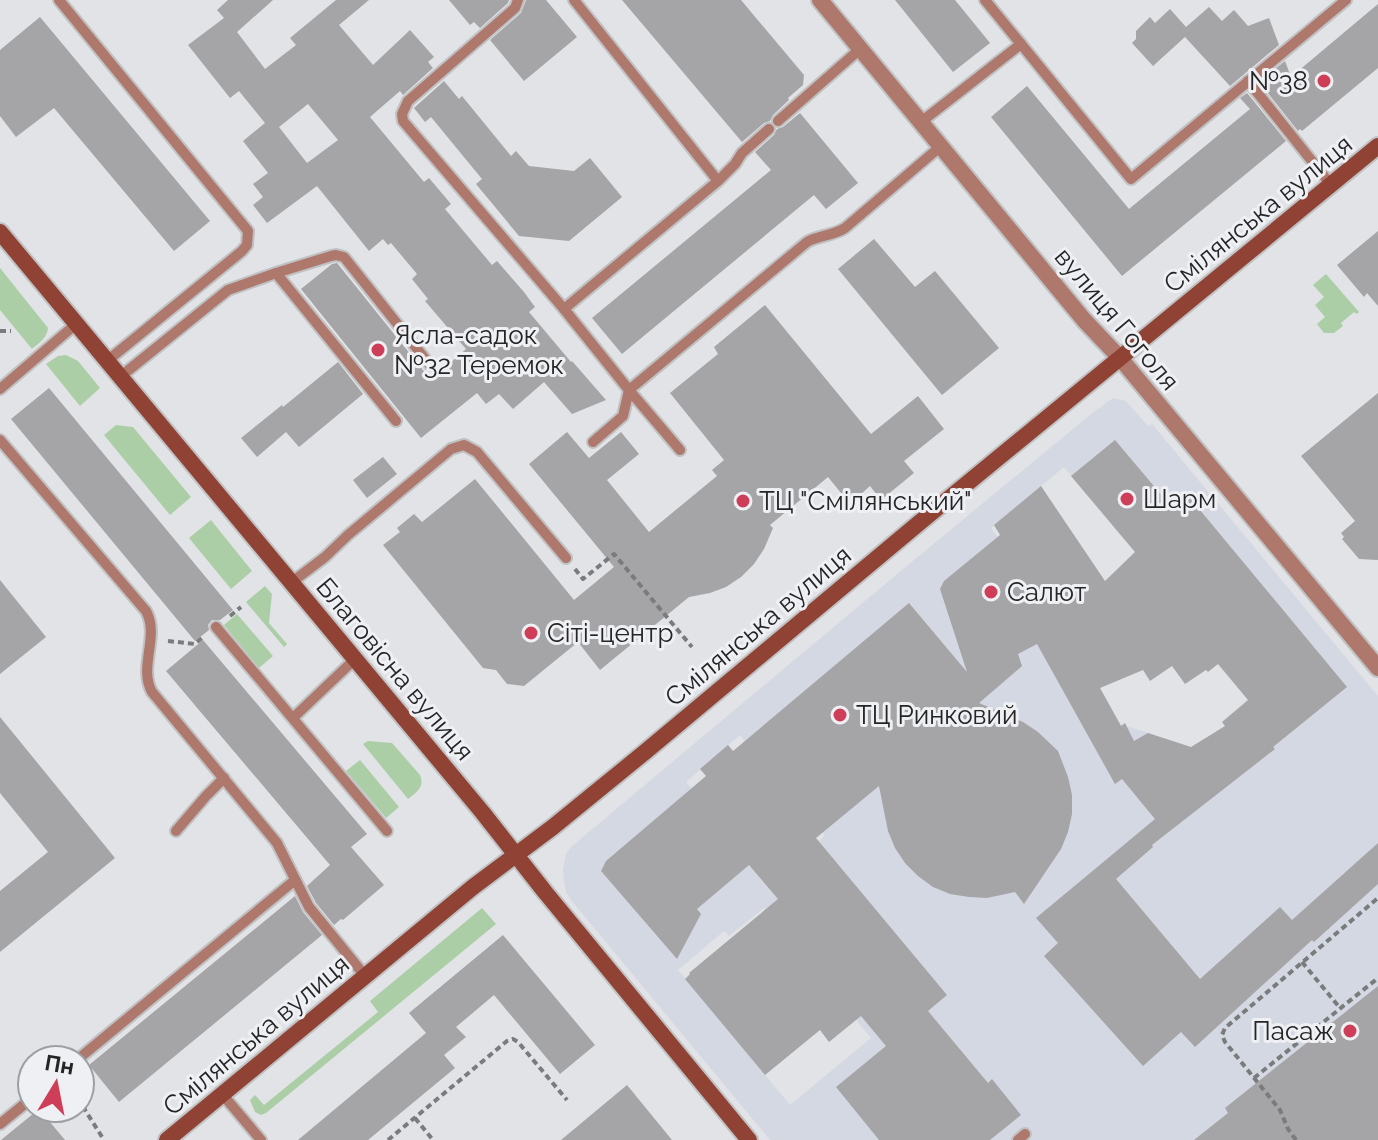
<svg xmlns="http://www.w3.org/2000/svg" width="1378" height="1140" font-family="Raleway,sans-serif">
<rect width="100%" height="100%" fill="#e2e3e6"/>
<path fill="#d4d8e2" fill-rule="evenodd" d="M1113,398L1126,401L1148,426L1152,424L1378,696V1140H770L571,900L566,892L564,881L563,869L566,854L571,847L596,826L891,579L1091,414ZM1064,467L1129,545L1173,510L1261,733L1202,781L1169,740L1127,726L1125,723L1121,725L1090,670L991,528ZM740,735L825,835L819,841L753,861L686,782ZM764,908L871,1038L790,1105L678,970L724,931L729,936Z"/>
<g fill="#accea7">
<path d="M0,268L48,328C47,338 40,342 32,349L0,310Z"/>
<path d="M1326,274L1359,312L1357,314L1354,312L1341,323L1343,326L1334,333H1324L1317,324L1325,317L1315,305L1324,297L1313,285Z"/>
<path d="M66,355L78,361L100,388L80,406L46,364L58,356Z"/>
<path d="M116,425L133,427L191,497L170,515L104,435Z"/>
<path d="M211,520L252,571L231,589L189,538Z"/>
<path d="M265,586L272,594L269,623L287,644L284,647L246,602Z"/>
<path d="M237,614L273,656L259,668L224,625Z"/>
<path d="M368,741L392,743L420,775C425,787 417,792 408,799L363,744Z"/>
<path d="M360,760L399,807L386,818L346,771Z"/>
<path d="M482,908L496,924L266,1113L261,1115L255,1112L250,1100L255,1095L264,1105L378,1012L370,1001Z"/>
</g>
<g fill="#a5a4a7" fill-rule="evenodd">
<path d="M228,0H273L237,32L265,69L296,45L290,38L336,0H369L339,25L373,65L410,30L434,57L428,62L433,68L403,95L400,91L370,117L424,182L429,178L451,204L445,209L492,265L497,261L524,292L535,307L529,312L571,362L572,361L606,400L572,414L544,382L513,409L499,394L486,404L477,393L421,438L301,289L332,264L337,263L431,380L466,349L425,301L428,299L412,279L417,274L391,243L388,245L383,239L369,251L317,186L267,223L253,205L263,197L253,184L268,173L243,141L265,123L239,91L230,98L188,45L224,18L217,10ZM308,104L338,140L307,163L279,127Z"/>
<path d="M449,0H509L508,3L480,28L474,22L470,25Z"/>
<path d="M526,0H546L577,37L524,81L490,40L521,13Z"/>
<path d="M622,0H741L804,75L803,85L788,98L789,100L773,115L770,121L764,123L742,142Z"/>
<path d="M895,0H955L990,43L953,72Z"/>
<path d="M1378,4V68L1302,131L1300,129L1298,131L1259,82L1285,61L1291,77Z"/>
<path d="M1209,7L1222,21L1234,10L1248,26L1269,18L1279,45L1230,86L1185,37L1153,66L1132,43L1136,39V31L1150,17L1155,23L1170,9L1186,27Z"/>
<path d="M40,17L210,221L174,251L54,108L16,137L0,116V50Z"/>
<path d="M444,81L459,99L462,96L511,156L516,151L529,166L574,171L590,158L622,197L569,241L519,236L476,184L482,179L431,117L425,122L414,108Z"/>
<path d="M1027,86L1129,209L1250,109L1240,98L1247,93L1286,141L1122,276L991,117Z"/>
<path d="M800,113L858,183L826,209L814,195L622,354L592,318L771,170L755,152L774,135L777,129L783,127Z"/>
<path d="M1378,231V306L1367,293L1364,297L1337,265Z"/>
<path d="M874,239L915,287L935,271L999,348L942,395L838,269Z"/>
<path d="M765,305L871,434L918,396L944,429L904,461L914,473L881,500L870,486L850,504L828,477L770,525L773,528L764,549L754,564L741,577L726,587L710,593L689,597L600,670L578,642L524,686L507,684L496,670L483,668L383,545L400,532L397,528L414,514L422,522L475,479L574,600L614,567L529,464L567,432L589,458L621,432L639,454L607,480L649,532L717,476L712,470L724,460L670,393L718,354L714,347Z"/>
<path d="M338,362L363,394L299,447L286,432L257,457L241,438L282,405L283,407Z"/>
<path d="M49,388L233,610L220,620H212L208,625L209,630L195,641L11,419Z"/>
<path d="M1378,393V560L1359,559L1342,539L1344,537L1341,533L1355,521L1301,456Z"/>
<path d="M1115,440L1175,511L1190,498L1347,687L1273,747L1275,749L1152,845L1153,847L1116,879L1200,979L1280,907L1292,920L1378,843V884L1314,942L1312,940L1195,1047L1181,1032L1143,1066L1044,956L1058,943L1036,918L1155,819L1122,779L1115,784L1037,644L1018,654L1022,666L979,703L1023,722L1038,732L1058,751L1068,777L1072,795V814L1068,832L1061,849L1024,904L1015,892L987,898L969,897L950,894L933,887L918,876L905,863L895,848L888,831L879,786L816,838L947,995L928,1011L988,1083L992,1079L1021,1115L990,1140H879L836,1087L886,1046L861,1016L829,1042L820,1030L765,1075L685,979L690,974L689,973L778,899L749,865L697,909L701,914L677,959L601,871L606,861L706,776L700,769L728,745L733,751L909,603L967,672L940,589L944,581L1000,535L994,525L1041,486L1105,581L1135,552L1071,476ZM1218,664L1248,700L1222,722L1225,726L1191,747L1148,733L1134,741L1125,723L1121,726L1100,688L1143,670L1150,681L1172,666L1185,684L1206,670L1208,672Z"/>
<path d="M383,457L397,474L367,498L353,480Z"/>
<path d="M0,580L46,637L0,674Z"/>
<path d="M203,640L367,834L351,847L384,885L343,920L341,919L334,925L316,903L307,886L330,865L166,671Z"/>
<path d="M0,717L115,858L0,952V891L48,852L0,793Z"/>
<path d="M295,896L303,912L322,935L119,1102L89,1065Z"/>
<path d="M503,935L595,1045L560,1074L494,995L456,1027L466,1037L444,1055L455,1068L368,1140H298L426,1033L409,1013Z"/>
<path d="M1378,986V1140H1194L1228,1113L1225,1108Z"/>
<path d="M627,1085L672,1140H561Z"/>
<path d="M39,1109L65,1140H1Z"/>
</g>
<g fill="none" stroke-linecap="round" stroke-linejoin="round">
<g stroke="#c0c1c3" stroke-width="14">
<g id="lane">
<path d="M59,0L248,231L247,245L242,251L107,361"/>
<path d="M518,0L515,8L408,101L402,114L403,121L564,309L629,390L807,242C819,235 833,236 845,228L941,146"/>
<path d="M1021,44L1131,179L1346,0"/>
<path d="M1248,81L1331,185"/>
<path d="M778,121L860,49"/>
<path d="M921,122L1021,44L985,0"/>
<path d="M718,181L735,164L742,153L769,129"/>
<path d="M276,273L331,256L336,255L344,257L430,365"/>
<path d="M564,309L718,181L574,0"/>
<path d="M120,377L228,290L276,273L396,421"/>
<path d="M0,389L76,324"/>
<path d="M0,440L146,611C160,636 138,667 152,692L277,843L309,907L365,976"/>
<path d="M593,442L623,416L629,390L680,450"/>
<path d="M292,582L325,557L348,535L451,449L464,445L477,452L566,558"/>
<path d="M216,627L387,831"/>
<path d="M293,718L355,659"/>
<path d="M176,831L206,796L224,778"/>
<path d="M77,1060L295,880"/>
<path d="M223,1095L261,1140"/>
<path d="M0,1124L32,1098"/>
<path d="M1018,1140L1025,1134"/>
</g>
</g>
<g stroke="#c0c1c3" stroke-width="20">
<path id="street" d="M820,0L1084,320L1120,358L1378,668"/>
</g>
<g stroke="#c0c1c3" stroke-width="20">
<g id="secondary">
<path d="M0,232L483,813L545,892L749,1140"/>
<path d="M167,1140L473,887L553,827L645,752L919,523L1378,146"/>
</g>
</g>
<g stroke="#7a7b7d" stroke-width="4" stroke-dasharray="6 4" stroke-linecap="butt">
<path d="M0,331H11"/>
<path d="M575,569L583,579L614,554L692,647"/>
<path d="M230,616L241,607"/>
<path d="M168,641L195,644L204,636"/>
<path d="M1302,962L1340,1008"/>
<path d="M81,1076L85,1110L104,1140"/>
<path d="M1254,1078L1378,978"/>
<path d="M415,1118L433,1140"/>
<path d="M388,1140L507,1041L513,1039L518,1042L567,1100"/>
<path d="M1296,1140L1288,1129L1280,1110L1225,1042L1222,1035L1225,1028L1378,898"/>
</g>
<use href="#lane" stroke="#af786d" stroke-width="10"/>
<use href="#street" stroke="#af786d" stroke-width="16"/>
<use href="#secondary" stroke="#904234" stroke-width="16"/>
</g>
<g fill="#cf3e58" stroke="#eff0f4" stroke-width="3">
<circle cx="1324" cy="81" r="8"/>
<circle cx="378" cy="350" r="8"/>
<circle cx="1127" cy="499" r="8"/>
<circle cx="743" cy="501" r="8"/>
<circle cx="991" cy="592" r="8"/>
<circle cx="531" cy="633" r="8"/>
<circle cx="840" cy="715" r="8"/>
<circle cx="1350" cy="1031" r="8"/>
</g>
<g text-anchor="middle" dominant-baseline="central" stroke-width="6" stroke-linejoin="round" paint-order="stroke">
<g font-size="26" fill="#252526" stroke="#eff0f4" text-anchor="start">
<text x="1308" y="81" text-anchor="end">№38</text>
<text x="394" y="335">Ясла-садок<tspan x="394" dy="30">№32 Теремок</tspan></text>
<text x="1143" y="499">Шарм</text>
<text x="759" y="501">ТЦ "Смілянський"</text>
<text x="1007" y="592">Салют</text>
<text x="547" y="633">Сіті-центр</text>
<text x="856" y="715">ТЦ Ринковий</text>
<text x="1334" y="1031" text-anchor="end">Пасаж</text>
</g>
<g font-size="26" fill="#252526" stroke="#eff0f4">
<text transform="translate(1258 214) rotate(-39)">Смілянська вулиця</text>
<text transform="translate(1117 319) rotate(50)">вулиця Гоголя</text>
<text transform="translate(758 626) rotate(-40)">Смілянська вулиця</text>
<text transform="translate(395 669) rotate(50)">Благовісна вулиця</text>
<text transform="translate(256 1035) rotate(-40)">Смілянська вулиця</text>
</g>
</g>
<g transform="translate(56 1084) rotate(10)"><circle r="38" fill="#eff0f4" stroke="#9e9fa2" stroke-width="2"/>
<path d="M0-6L14 30L0 20L-14 30Z" fill="#cf3e58"/>
<text y="-12" font-size="22" font-weight="bold" text-anchor="middle" fill="#252526">Пн</text>
</g>
</svg>
